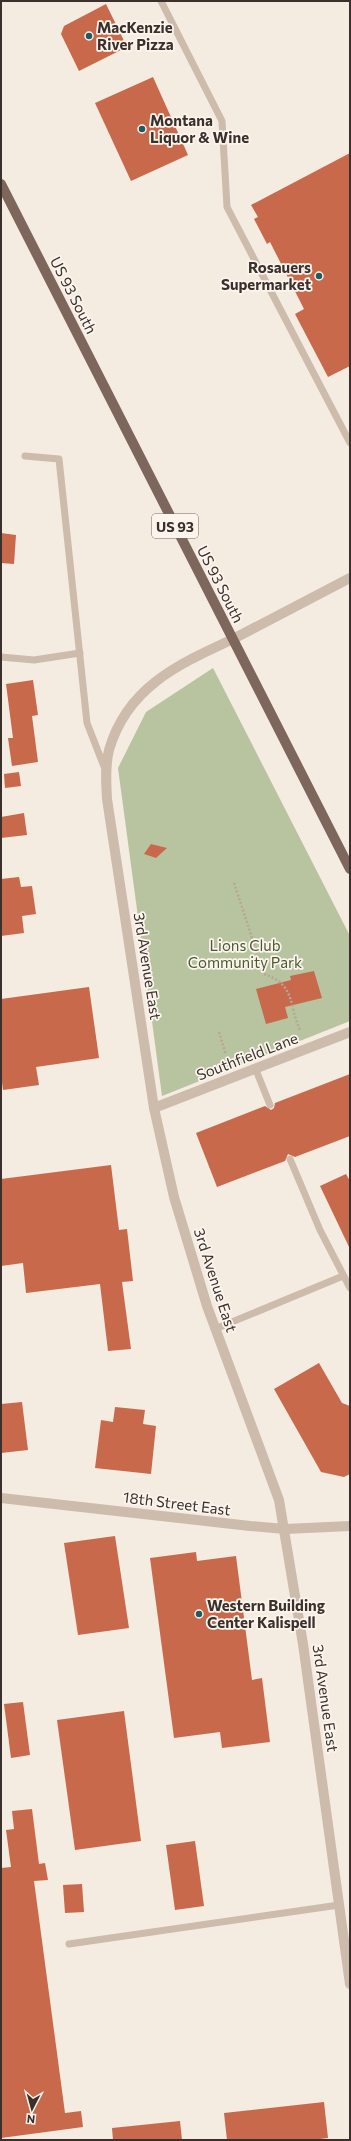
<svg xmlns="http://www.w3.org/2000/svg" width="351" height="2141" font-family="Commissioner,sans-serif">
<rect width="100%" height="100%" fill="#f4ebe1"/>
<path fill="#b8c4a0" d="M213,668L350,936V1021L162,1096L118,768L146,712Z"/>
<g fill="#c8694b">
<path d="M106,4L127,47L79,71L61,34L64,26Z"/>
<path d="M153,77L188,155L131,181L95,103Z"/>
<path d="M350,153V366L328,377L295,314L304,309L270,242L267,244L254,219L258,217L251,205Z"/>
<path d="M1,533L16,535L14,564L1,563Z"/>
<path d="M33,680L38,715L32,716L38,762L12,766L8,738H13L6,684Z"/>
<path d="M19,772L21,786L5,788L4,774Z"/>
<path d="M24,813L27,835L1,838V817Z"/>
<path d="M151,844L167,848L156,858L144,854Z"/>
<path d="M19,877L21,887L32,886L36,914L22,916L24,933L1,936V879Z"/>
<path d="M314,971L322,998L285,1007L288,1018L266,1024L256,989L291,980L290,976Z"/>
<path d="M89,987L99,1058L36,1067L39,1085L3,1090L1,1074V999Z"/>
<path d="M350,1074V1136L295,1157L288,1154L285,1161L217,1187L196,1133L265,1106L271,1110L274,1108L275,1103Z"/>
<path d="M111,1165L119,1230L127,1229L133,1281L122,1282L131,1349L108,1351L100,1284L26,1293L23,1263L1,1266V1179Z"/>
<path d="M346,1174L350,1181V1249L320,1186Z"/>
<path d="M319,1363L342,1403L350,1406V1474L344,1477L321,1472L274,1389Z"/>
<path d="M22,1402L28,1450L1,1453V1404Z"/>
<path d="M115,1407L145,1410L143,1424L156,1426L151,1474L95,1468L101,1420L113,1422Z"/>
<path d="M115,1536L129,1628L78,1635L64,1543Z"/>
<path d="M196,1552L197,1561L236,1556L252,1680L262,1678L270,1742L222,1748L220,1732L174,1738L150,1558Z"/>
<path d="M23,1702L30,1755L11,1758L4,1704Z"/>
<path d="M124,1711L141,1841L75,1850L57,1720Z"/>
<path d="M32,1809L39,1864L45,1863L48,1880L34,1881L65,2113L81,2111L83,2127L1,2138V1868L11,1867L6,1830L14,1829L12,1811Z"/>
<path d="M195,1841L204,1906L175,1910L166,1845Z"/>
<path d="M82,1884L84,1912L65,1913L63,1885Z"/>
<path d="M324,2102L328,2138L312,2140H227L224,2113Z"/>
<path d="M180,2121L182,2140H113L112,2128Z"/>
</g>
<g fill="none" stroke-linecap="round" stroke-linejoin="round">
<g stroke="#b9a596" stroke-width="2.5" stroke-dasharray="2 2" stroke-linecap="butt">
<path d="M234,883L264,974C296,985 288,1004 300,1030"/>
<path d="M219,1032L226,1055"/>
</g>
<g stroke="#cdbbac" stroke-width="7">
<path d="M161,1L222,121L227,207L350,443"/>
<path d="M25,456L59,459L87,723L105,769"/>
<path d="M1,657L34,660L80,653"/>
<path d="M256,1070L270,1105"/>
<path d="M290,1159L320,1230L350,1288"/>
<path d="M215,1329L343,1276"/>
<path d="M69,1944L339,1905"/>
</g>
<g stroke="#cdbbac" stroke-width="10">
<path d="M233,639L350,578"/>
<path d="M154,1108L350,1032"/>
<path d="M1,1498L250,1526L285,1529"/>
</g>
<g stroke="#cdbbac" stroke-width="10">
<path d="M233,639C179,664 127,687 109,750C105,765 106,783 107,799L154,1108L174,1197L207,1306L279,1500L303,1644L350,1984"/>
<path d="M285,1529L350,1526"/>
</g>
<path stroke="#7d675c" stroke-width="10" d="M1,184L350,869"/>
</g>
<g fill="#1f5a5e" stroke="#fbf5ee" stroke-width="1.5">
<circle cx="89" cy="36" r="4"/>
<circle cx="142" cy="129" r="4"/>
<circle cx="319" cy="276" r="4"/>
<circle cx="199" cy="1614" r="4"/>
</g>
<g text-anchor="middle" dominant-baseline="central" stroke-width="3.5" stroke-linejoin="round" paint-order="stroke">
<rect fill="#fbf5ee" stroke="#756b66" stroke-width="1" x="152" y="514" width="46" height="24" rx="3"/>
<g font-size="14" font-weight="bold" fill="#3b302b">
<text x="175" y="526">US 93</text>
</g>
<g font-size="15" font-weight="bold" fill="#3b302b" stroke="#fbf5ee" text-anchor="start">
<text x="97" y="27">MacKenzie<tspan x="97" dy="17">River Pizza</tspan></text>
<text x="150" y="120">Montana<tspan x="150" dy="17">Liquor &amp; Wine</tspan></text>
<text x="311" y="267" text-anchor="end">Rosauers<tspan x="311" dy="17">Supermarket</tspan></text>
<text x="207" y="1605">Western Building<tspan x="207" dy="17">Center Kalispell</tspan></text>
</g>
<g font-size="15" fill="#3b302b" stroke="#fbf5ee">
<text transform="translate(74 295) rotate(63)">US 93 South</text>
<text transform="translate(221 584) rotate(63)">US 93 South</text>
<text transform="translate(148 966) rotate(81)">3rd Avenue East</text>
<text transform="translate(247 1056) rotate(-21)">Southfield Lane</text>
<text transform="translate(216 1280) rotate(72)">3rd Avenue East</text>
<text transform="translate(177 1503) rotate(7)">18th Street East</text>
<text transform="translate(326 1698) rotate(82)">3rd Avenue East</text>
</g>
<g font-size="15" fill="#4a5a2e" stroke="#fbf5ee">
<text x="245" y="945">Lions Club<tspan x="245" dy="17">Community Park</tspan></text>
</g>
</g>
<rect width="351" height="2141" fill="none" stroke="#3b302b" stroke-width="4"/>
<g transform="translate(32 2109) rotate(186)" stroke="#fbf5ee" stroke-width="3" paint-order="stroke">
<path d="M0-3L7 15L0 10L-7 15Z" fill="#3b302b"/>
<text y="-6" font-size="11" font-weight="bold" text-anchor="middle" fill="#3b302b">N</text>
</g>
</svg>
